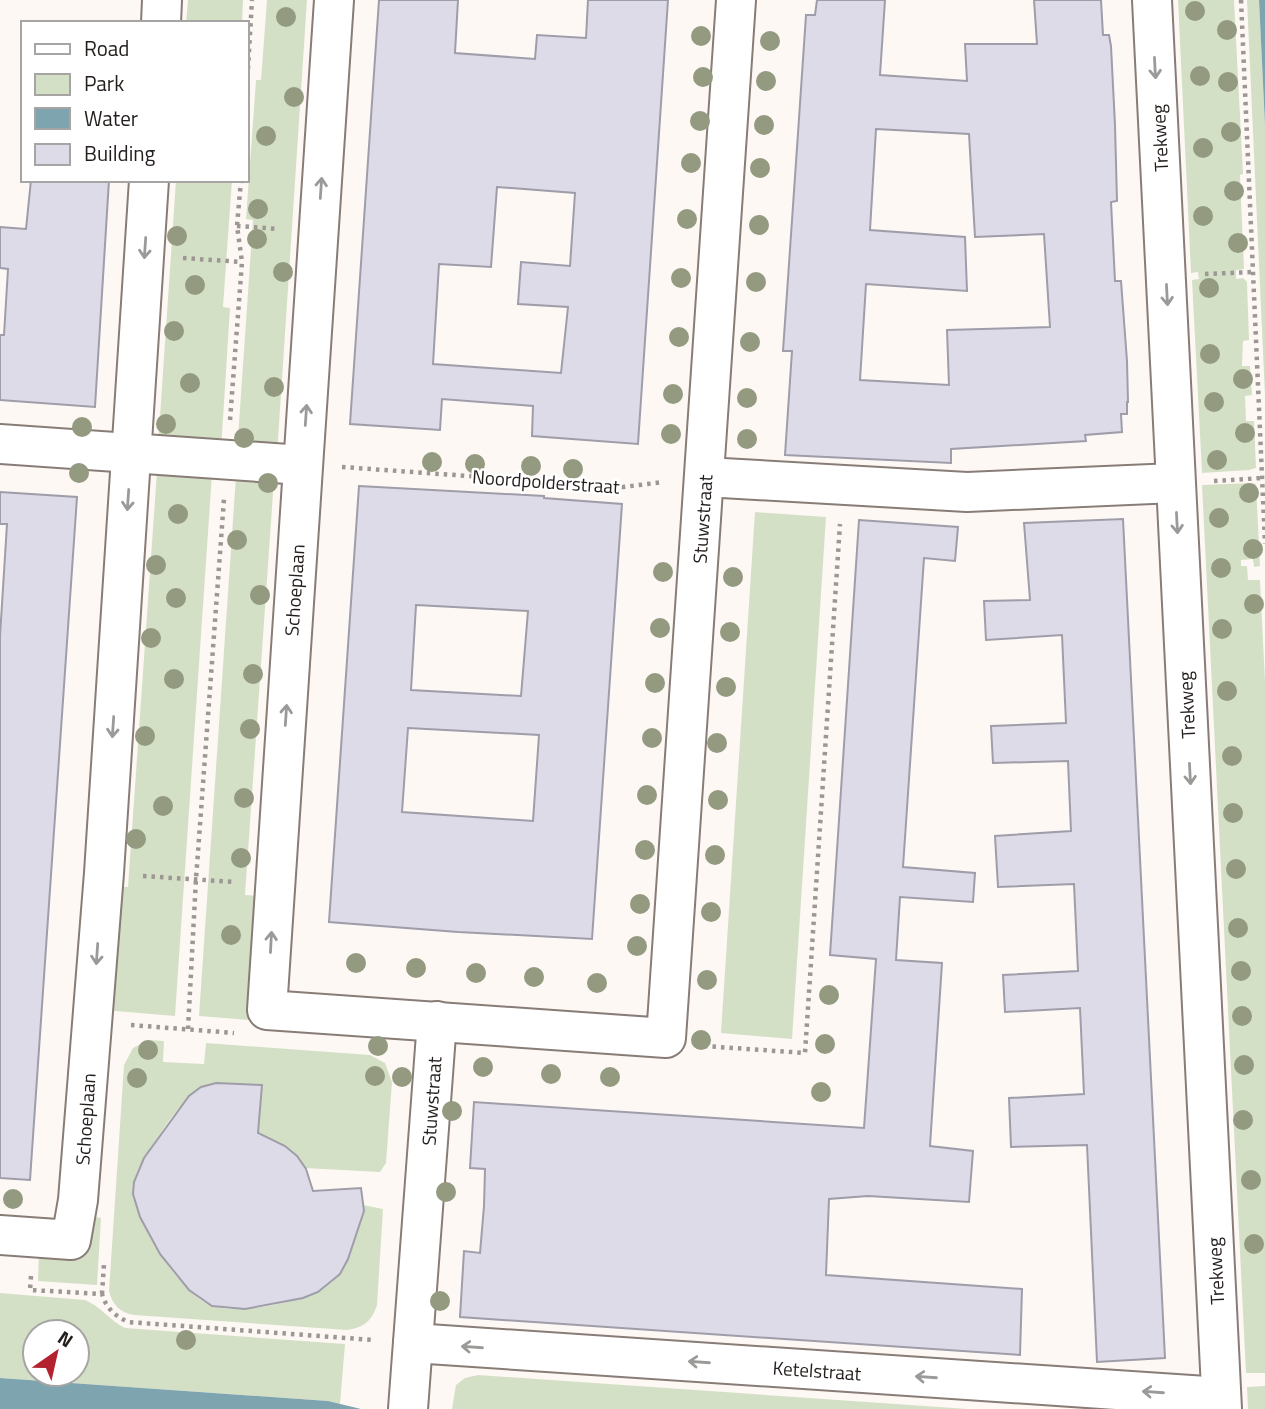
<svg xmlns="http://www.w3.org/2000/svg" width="1265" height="1409" font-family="'Titillium Web',sans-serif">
<rect width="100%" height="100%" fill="#fef8f5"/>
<g fill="#d4e0c6" fill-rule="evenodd">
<path d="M188,0H243L242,23H186Z"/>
<path d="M267,0H307L277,455L237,452L253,220L246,219L256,80H261Z"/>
<path d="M1178,0H1234L1243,174L1240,175L1244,269L1236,270V279L1243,278L1247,282L1249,340L1243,341L1242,366H1250L1252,395L1245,396L1246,421H1254L1256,468L1249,470L1202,473L1192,280L1199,279L1198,272L1191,273Z"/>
<path d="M1247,0H1259L1265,125V396Z"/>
<path d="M176,180H232L223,307L230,308L221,450L158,446Z"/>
<path d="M157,471L212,474L175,1016L104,1010L113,886L128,887Z"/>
<path d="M236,476L274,479L245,895L258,896L249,1020L199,1016Z"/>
<path d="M1252,483L1256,484L1260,566L1254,567L1253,559L1241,560V566H1247L1248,580H1260L1265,681V1373H1246L1202,485Z"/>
<path d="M755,512L826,517L792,1039L721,1033Z"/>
<path d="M149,1040L164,1041L163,1062L204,1064L206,1043L370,1055L385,1063L392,1082L386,1163L380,1172L304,1168C293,1150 279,1141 258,1137L261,1085C206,1081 197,1081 164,1128C153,1145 137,1164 134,1184C129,1216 180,1293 210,1305C239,1317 320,1300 339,1275C352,1257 357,1231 364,1211L363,1205L383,1209L377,1305C372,1321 363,1328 347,1330L134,1315C120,1313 112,1304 109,1291L124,1065L133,1048Z"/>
<path d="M90,1216L101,1218L97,1285L38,1281L39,1253Z"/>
<path d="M0,1293L85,1300C101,1306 110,1321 125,1328L345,1344L340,1404L328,1401L0,1378ZM35,1332H77V1374H35Z"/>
<path d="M478,1375L968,1409H452L456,1385L465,1378Z"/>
<path d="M1265,1386V1409H1248L1247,1387Z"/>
</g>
<g fill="#7da4af">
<path d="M1259,0H1265V125Z"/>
<path d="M0,1378L328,1401L361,1409H0Z"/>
</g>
<g fill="#dddbe8" stroke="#9e9da9" stroke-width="2" fill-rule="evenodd">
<path d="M379,0H458L455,53L535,59L537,35L586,38L588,0H668L638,444L532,436L533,406L442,399L440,430L350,424ZM497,187L575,193L570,266L521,262L518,304L568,307L561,373L433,364L439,264L491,267Z"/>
<path d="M817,0H885L880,75L967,81L965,44H1037L1034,0H1101L1103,35H1109L1111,46L1115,125L1117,201L1111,202L1115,281H1121L1127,361L1128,402H1127V414H1121L1122,432L1085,435L1086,441L951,449V463L785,455L792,351H783L798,133L806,15H815ZM876,129L969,134L975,237L1044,234L1050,327L947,330L949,385L860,380L866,284L967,291L965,237L870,230Z"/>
<path d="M31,180H109L95,407L0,400V335H4L8,269L0,268V227L26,229Z"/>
<path d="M359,486L544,496V498L622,504L592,939L458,932L329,922ZM416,605L528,611L521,696L411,690ZM408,728L539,735L533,821L402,812Z"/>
<path d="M0,492L77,497L30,1180L0,1178V636L7,524H0Z"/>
<path d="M1123,519L1165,1358L1097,1362L1087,1145L1011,1147L1009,1098L1084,1094L1080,1008L1005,1012L1003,975L1078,971L1074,884L998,887L995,836L1071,831L1068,761L993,763L991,726L1066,723L1062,635L986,640L984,601L1030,600L1024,523Z"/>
<path d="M859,520L958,527L955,561L924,558L903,867L975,873L973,902L900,897L896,960L942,963L930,1146L973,1151L969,1202L868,1196L829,1199L826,1275L1022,1289L1020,1355L460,1317L464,1251L480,1253L484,1206L485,1169L470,1168L474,1102L864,1128L876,959L830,955Z"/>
<path d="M216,1083L262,1085L258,1133L285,1146L297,1156L306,1169L313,1191L361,1188L364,1211L348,1259L340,1274L318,1292L303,1298L245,1309L212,1306L189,1290L160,1254L140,1217L133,1194L134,1182L144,1158L189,1096L201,1087Z"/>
</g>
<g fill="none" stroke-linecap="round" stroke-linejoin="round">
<g stroke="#887c76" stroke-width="42">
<g id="street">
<path d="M334,0L267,1010L666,1038L736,0"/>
<path d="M1152,0L1222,1409"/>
<path d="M161,23L162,0"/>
<path d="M0,444L302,465"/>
<path d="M705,477L967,492L1175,483"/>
<path d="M0,1235L71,1240L78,1200L104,873L149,180"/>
<path d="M413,1343L1221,1397"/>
<path d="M408,1409L437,1021"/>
</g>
</g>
<g stroke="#9c9794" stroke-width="4.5" stroke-dasharray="3.5 5" stroke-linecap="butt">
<path d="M1241,0L1265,544"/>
<path d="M247,86L252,0"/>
<path d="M237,226L279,229"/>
<path d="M183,258L242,262"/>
<path d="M1205,274L1253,272"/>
<path d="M230,420L242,262L237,226L241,180"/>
<path d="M342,467L623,487L664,482"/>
<path d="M1214,481L1262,478"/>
<path d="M143,876L235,882"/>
<path d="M131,1025L234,1033"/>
<path d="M188,1029L196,879L224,499"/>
<path d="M704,1046L805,1053L840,524"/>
<path d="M31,1276L30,1290L102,1294C106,1308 115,1316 128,1322L374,1340"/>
<path d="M102,1294L104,1264"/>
</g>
<use href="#street" stroke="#fff" stroke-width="38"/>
</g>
<g fill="#939a7f">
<circle cx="1195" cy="11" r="10"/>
<circle cx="286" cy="17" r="10"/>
<circle cx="1227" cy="30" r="10"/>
<circle cx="701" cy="36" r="10"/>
<circle cx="770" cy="41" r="10"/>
<circle cx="1200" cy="76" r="10"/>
<circle cx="703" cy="77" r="10"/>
<circle cx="766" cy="81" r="10"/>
<circle cx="1228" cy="82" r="10"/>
<circle cx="294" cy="97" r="10"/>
<circle cx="700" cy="121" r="10"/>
<circle cx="764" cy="125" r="10"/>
<circle cx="1231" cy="132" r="10"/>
<circle cx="266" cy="136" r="10"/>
<circle cx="1203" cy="148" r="10"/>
<circle cx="691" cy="163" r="10"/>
<circle cx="760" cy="168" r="10"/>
<circle cx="1234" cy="191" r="10"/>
<circle cx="258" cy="209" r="10"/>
<circle cx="1203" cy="216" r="10"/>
<circle cx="687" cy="219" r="10"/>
<circle cx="759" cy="225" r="10"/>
<circle cx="177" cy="236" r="10"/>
<circle cx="257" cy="239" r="10"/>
<circle cx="1238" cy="243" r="10"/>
<circle cx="283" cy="272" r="10"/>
<circle cx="681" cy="278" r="10"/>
<circle cx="756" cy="282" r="10"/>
<circle cx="195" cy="285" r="10"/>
<circle cx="1209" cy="288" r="10"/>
<circle cx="174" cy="331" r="10"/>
<circle cx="679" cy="337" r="10"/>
<circle cx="750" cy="342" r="10"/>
<circle cx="1210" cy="354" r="10"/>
<circle cx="1243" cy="379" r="10"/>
<circle cx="190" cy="383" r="10"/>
<circle cx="274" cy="387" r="10"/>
<circle cx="673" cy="394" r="10"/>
<circle cx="747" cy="398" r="10"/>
<circle cx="1214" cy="402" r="10"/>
<circle cx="166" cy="424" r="10"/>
<circle cx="82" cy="427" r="10"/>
<circle cx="1245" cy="433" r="10"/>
<circle cx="671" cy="434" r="10"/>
<circle cx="244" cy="438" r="10"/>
<circle cx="747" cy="439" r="10"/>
<circle cx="1217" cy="460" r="10"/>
<circle cx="432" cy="462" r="10"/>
<circle cx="475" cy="464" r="10"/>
<circle cx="531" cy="466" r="10"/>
<circle cx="573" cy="469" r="10"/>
<circle cx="79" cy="473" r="10"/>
<circle cx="268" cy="483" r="10"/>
<circle cx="1249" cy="493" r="10"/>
<circle cx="178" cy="514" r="10"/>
<circle cx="1219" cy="518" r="10"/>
<circle cx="237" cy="540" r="10"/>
<circle cx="1253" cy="549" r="10"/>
<circle cx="156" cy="565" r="10"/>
<circle cx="1221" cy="568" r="10"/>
<circle cx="663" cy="572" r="10"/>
<circle cx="733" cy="577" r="10"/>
<circle cx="260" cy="595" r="10"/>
<circle cx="176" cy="598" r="10"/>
<circle cx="1254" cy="604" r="10"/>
<circle cx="660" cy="628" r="10"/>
<circle cx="1222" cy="629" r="10"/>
<circle cx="730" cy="632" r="10"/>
<circle cx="151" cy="638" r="10"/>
<circle cx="253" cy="674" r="10"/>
<circle cx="174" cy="679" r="10"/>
<circle cx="655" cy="683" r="10"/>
<circle cx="726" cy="687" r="10"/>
<circle cx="1227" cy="691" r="10"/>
<circle cx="250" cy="729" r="10"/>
<circle cx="145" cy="736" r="10"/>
<circle cx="652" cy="738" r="10"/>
<circle cx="717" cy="743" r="10"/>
<circle cx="1232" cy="756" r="10"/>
<circle cx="647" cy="795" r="10"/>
<circle cx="244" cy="798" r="10"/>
<circle cx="718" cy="800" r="10"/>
<circle cx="163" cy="806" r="10"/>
<circle cx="1233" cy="813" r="10"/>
<circle cx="136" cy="839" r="10"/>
<circle cx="645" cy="850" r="10"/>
<circle cx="715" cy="855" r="10"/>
<circle cx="241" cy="858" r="10"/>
<circle cx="1236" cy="869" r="10"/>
<circle cx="640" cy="904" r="10"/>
<circle cx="711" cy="912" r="10"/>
<circle cx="1238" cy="928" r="10"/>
<circle cx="231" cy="935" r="10"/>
<circle cx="637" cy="946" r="10"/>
<circle cx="356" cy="963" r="10"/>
<circle cx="416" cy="968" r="10"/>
<circle cx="1241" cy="971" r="10"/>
<circle cx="476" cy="973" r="10"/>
<circle cx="534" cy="977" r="10"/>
<circle cx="707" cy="980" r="10"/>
<circle cx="597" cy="983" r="10"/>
<circle cx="829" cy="995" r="10"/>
<circle cx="1242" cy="1016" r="10"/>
<circle cx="701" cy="1040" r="10"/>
<circle cx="825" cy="1044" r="10"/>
<circle cx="378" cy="1046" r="10"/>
<circle cx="148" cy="1050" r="10"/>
<circle cx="1244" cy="1065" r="10"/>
<circle cx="483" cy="1067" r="10"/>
<circle cx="551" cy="1074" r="10"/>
<circle cx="375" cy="1076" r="10"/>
<circle cx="402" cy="1077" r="10"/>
<circle cx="610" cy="1077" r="10"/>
<circle cx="137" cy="1078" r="10"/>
<circle cx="821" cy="1092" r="10"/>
<circle cx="452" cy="1111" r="10"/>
<circle cx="1243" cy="1120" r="10"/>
<circle cx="1251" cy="1180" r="10"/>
<circle cx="446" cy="1192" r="10"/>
<circle cx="13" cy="1199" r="10"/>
<circle cx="1254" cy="1244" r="10"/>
<circle cx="440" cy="1301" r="10"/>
<circle cx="186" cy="1340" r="10"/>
</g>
<defs><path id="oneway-shaft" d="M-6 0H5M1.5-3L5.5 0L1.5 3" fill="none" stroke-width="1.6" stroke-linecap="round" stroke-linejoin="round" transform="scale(1.75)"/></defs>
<g stroke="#9c9a99">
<use href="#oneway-shaft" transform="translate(1155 68) rotate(87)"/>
<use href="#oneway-shaft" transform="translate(321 188) rotate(-86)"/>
<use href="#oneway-shaft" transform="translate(145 248) rotate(94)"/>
<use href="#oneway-shaft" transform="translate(1167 295) rotate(87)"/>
<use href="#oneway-shaft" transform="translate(306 415) rotate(-86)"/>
<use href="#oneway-shaft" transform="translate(128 500) rotate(94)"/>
<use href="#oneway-shaft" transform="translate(1177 523) rotate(87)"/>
<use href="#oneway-shaft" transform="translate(286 715) rotate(-86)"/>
<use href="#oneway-shaft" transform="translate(113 727) rotate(94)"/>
<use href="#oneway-shaft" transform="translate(1190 774) rotate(87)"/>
<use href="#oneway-shaft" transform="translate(271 942) rotate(-87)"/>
<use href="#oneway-shaft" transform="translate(97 954) rotate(94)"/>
<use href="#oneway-shaft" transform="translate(472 1347) rotate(-176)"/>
<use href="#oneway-shaft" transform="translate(699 1362) rotate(-176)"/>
<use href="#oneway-shaft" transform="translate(926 1377) rotate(-176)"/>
<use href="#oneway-shaft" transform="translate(1153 1392) rotate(-176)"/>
</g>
<g text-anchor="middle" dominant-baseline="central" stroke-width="5" stroke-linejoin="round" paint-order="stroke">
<g font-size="19" fill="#231e1c" stroke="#fff">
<text transform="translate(1159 138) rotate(-93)">Trekweg</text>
<text transform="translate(546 481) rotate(4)">Noordpolderstraat</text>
<text transform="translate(702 519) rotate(-86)">Stuwstraat</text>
<text transform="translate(294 590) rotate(-86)">Schoeplaan</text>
<text transform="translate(1186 705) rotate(-93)">Trekweg</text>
<text transform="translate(431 1101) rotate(-86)">Stuwstraat</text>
<text transform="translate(85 1119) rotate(-86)">Schoeplaan</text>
<text transform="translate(1215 1271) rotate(-93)">Trekweg</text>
<text transform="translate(817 1370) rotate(4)">Ketelstraat</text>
</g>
</g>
<rect x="21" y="21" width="228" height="161" fill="#ffffff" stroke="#a7a5a4" stroke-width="2"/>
<rect x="35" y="44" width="35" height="10" fill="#ffffff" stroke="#a7a5a4" stroke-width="2"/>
<text x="84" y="56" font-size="21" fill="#231e1c">Road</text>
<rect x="35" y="74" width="35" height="21" fill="#d4e0c6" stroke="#a7a5a4" stroke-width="2"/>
<text x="84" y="91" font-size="21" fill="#231e1c">Park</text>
<rect x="35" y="108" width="35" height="21" fill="#7da4af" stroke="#a7a5a4" stroke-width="2"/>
<text x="84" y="126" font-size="21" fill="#231e1c">Water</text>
<rect x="35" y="144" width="35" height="21" fill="#dddbe8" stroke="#a7a5a4" stroke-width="2"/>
<text x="84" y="161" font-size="21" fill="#231e1c">Building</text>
<g transform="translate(56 1353) rotate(34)"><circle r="33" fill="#ffffff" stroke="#a7a5a4" stroke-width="2"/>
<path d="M0-5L12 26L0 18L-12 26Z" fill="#b42230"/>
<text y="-10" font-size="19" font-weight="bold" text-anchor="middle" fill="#231e1c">N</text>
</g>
</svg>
